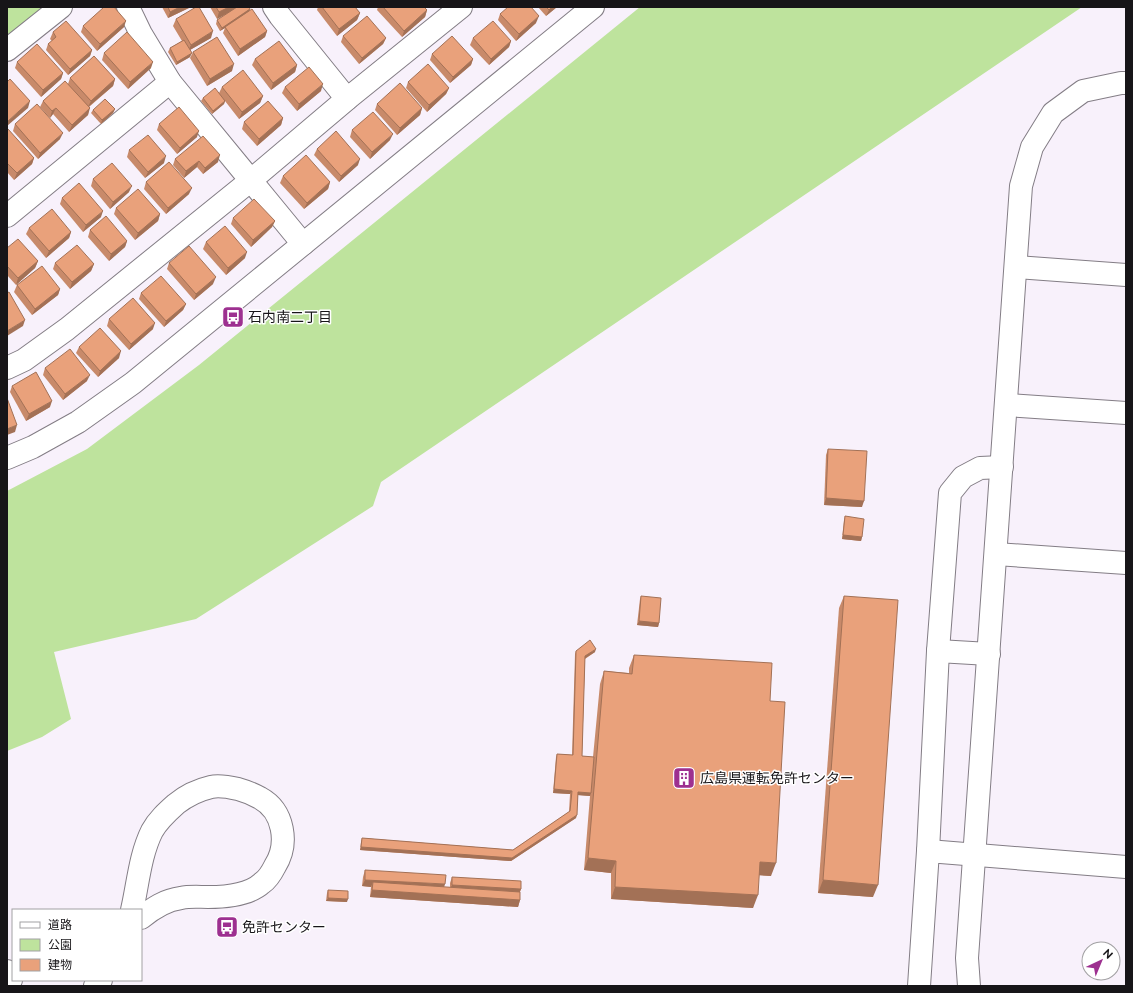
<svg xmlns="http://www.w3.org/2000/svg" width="1133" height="993" font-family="Raleway,'Noto Sans JP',sans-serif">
<rect width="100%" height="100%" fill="#f8f1fb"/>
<g fill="#bee39d">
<path d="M7,7H41V10L7,37Z"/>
<path d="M640,7H1082L381,482L373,506L196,619L54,652L71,719L42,737L7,751V491L87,449L199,365Z"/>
</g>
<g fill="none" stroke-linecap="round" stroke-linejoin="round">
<g stroke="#837d85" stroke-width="24">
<g id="minor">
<path d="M128,7L141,34L170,82L303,244"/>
<path d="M274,7L280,16L347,99"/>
<path d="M7,50L61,7"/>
<path d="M7,216L170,82"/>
<path d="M1016,267L1126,275"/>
<path d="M7,368L24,360L67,329L250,181L347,99L461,7"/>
<path d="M1007,405L1126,413"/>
<path d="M7,458L33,447L78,422L133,383L593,7"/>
<path d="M996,554L1126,563"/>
<path d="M938,651L950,493L963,477L980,468L1002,467"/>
<path d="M928,851L938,651L989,654"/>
<path d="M132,910C138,884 140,855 152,831C158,820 167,812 176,804C186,796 198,790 211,787C219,785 229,787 238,789C245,791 253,794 260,798C284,811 289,844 275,866C272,872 268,879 262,883C249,895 225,897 208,897C199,897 190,896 181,898C165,900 153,908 141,918"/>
<path d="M7,971L11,980"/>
<path d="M95,986L101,980"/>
<path d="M919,986L928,851L1126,867"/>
<path d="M969,986L967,958L1021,186L1032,147L1053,113L1083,91L1121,83H1126"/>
</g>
</g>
<use href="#minor" stroke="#fff" stroke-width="22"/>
</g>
<g fill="#c88a6a">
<path d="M162,7H191L168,18Z"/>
<path d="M210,7H249V11L267,31L265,37L238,56L223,33L225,28L220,31L216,24L217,20L231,11L217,19Z"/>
<path d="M318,7H355L360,13L357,20L337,36L317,10Z"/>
<path d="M378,7H424L427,10L425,17L402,37L377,10Z"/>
<path d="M538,7H557L546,16Z"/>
<path d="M500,14L536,23L516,41L498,20Z"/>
<path d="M176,19L211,38L190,50V57L176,65L168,52L170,48L182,41L173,26Z"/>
<path d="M83,26L124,27L97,51L81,32Z"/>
<path d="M53,32L92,50L90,56L68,75L46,50L48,44L52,41L50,39Z"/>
<path d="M343,36L386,38L383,44L359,64L341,42Z"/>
<path d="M473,38L511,41L509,47L489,65L470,45Z"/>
<path d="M193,52L232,71L207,86L190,58Z"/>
<path d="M104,53L151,68L128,89L102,60Z"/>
<path d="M432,54L473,59L471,65L450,83L430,60Z"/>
<path d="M255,59L297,65L295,72L271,90L252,65Z"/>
<path d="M17,62L63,73L61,79L41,97L15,68Z"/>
<path d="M70,78L115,79L113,86L89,107L88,115L69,132L53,114L50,118L40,107L43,101L68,84Z"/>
<path d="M408,82L449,88L446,94L427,112L406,88Z"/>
<path d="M222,87L263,96L260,103L239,119L225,101L224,104L212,114L201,101L203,98L219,93Z"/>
<path d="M285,87L321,91L297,111L282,93Z"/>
<path d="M377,104L422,108L420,115L397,135L375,110Z"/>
<path d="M115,109L113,113L101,124L91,113L93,110Z"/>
<path d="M283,118L281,125L257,146L242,129L244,122Z"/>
<path d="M15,124L60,139L38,159L13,131Z"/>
<path d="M159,124L197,137L177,154L157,130Z"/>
<path d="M7,130L34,158L32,164L14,180L7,172Z"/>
<path d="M352,130L390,140L370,159L350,137Z"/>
<path d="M317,149L358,165L339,182L314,155Z"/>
<path d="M129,150L164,163L145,178L127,157Z"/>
<path d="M175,159L218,162L203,174L197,167L184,178L173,165Z"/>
<path d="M283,176L330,182L328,189L304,209L280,183Z"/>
<path d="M93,179L129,192L110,209L91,186Z"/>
<path d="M146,182L189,194L166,214L144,189Z"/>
<path d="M62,198L101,217L83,232L60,204Z"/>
<path d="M116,208L160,214L158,221L135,240L114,214Z"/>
<path d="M233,218L275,221L272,227L251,247L231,224Z"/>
<path d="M29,228L71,232L69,238L46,258L26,234Z"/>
<path d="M90,230L127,241L125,247L109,261L88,237Z"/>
<path d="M206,242L245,258L226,275L203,249Z"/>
<path d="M7,248L38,261L35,268L16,285L7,275Z"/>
<path d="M55,263L94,264L91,271L70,289L53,269Z"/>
<path d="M169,263L213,284L194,300L167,269Z"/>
<path d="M17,285L60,289L58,295L32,315L14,292Z"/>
<path d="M141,293L186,304L183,310L164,327L139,299Z"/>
<path d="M109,319L153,329L129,350L107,326Z"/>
<path d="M79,347L119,358L98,377L76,353Z"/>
<path d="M45,368L87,381L63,400L43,375Z"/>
<path d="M12,386L50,407L26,421L10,392Z"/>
<path d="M828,449L862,507L824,505L826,455Z"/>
<path d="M845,516L862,537L861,541L842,539L844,520Z"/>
<path d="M641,596L659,623L658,627L637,625L640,599Z"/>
<path d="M844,596L873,897L818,893L839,608Z"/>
<path d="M576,651L595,652L585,659L582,756L593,757L600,684L604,671L629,673V668L634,655L770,701L771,876L759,875L753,908L611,899V873L584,870L590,796L578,795L576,818L511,861L360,850L361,842L362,838L513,850L569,812L570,794L553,793L556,757L557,754L572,755L575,654Z"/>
<path d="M365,870L444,887H450V883L452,877L521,889L520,892V900L518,907L370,897L371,887L362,886L363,877Z"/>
<path d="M328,890L347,902L326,901L327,893Z"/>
</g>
<g fill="#a37156">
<path d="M180,7H191L168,18L170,12Z"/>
<path d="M229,7H239L217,19L219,12Z"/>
<path d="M552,7H557L546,16L549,10Z"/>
<path d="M250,9L249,12L225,27V28L220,31L222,28Z"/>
<path d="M427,10L425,17L402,37L404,31Z"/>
<path d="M360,13L357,20L337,36L339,29Z"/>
<path d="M539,16L536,23L516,41L519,34Z"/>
<path d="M126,21L124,27L97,51L100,44Z"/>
<path d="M213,31L211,38L188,51L191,45Z"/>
<path d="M267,31L265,37L238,56L240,49Z"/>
<path d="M386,38L383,44L359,64L362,58Z"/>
<path d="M511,41L509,47L489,65L491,59Z"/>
<path d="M92,50L90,56L68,75L70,69Z"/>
<path d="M192,53L190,57L176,65L177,62Z"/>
<path d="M473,59L471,65L450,83L453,77Z"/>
<path d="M153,62L151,68L128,89L130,82Z"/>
<path d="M234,64L232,71L207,86L210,79Z"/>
<path d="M297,65L295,72L271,90L273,83Z"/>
<path d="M63,73L61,79L41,97L43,90Z"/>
<path d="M115,79L113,86L88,107L91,101Z"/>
<path d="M323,84L321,91L297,111L299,104Z"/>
<path d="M449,88L446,94L427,112L429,105Z"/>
<path d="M263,96L260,103L239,119L242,112Z"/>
<path d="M30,101L28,108L7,126V122Z"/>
<path d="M225,101L224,104L212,114L213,111Z"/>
<path d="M56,108L53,114L50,118L52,111Z"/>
<path d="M90,108L88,115L69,132L72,125Z"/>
<path d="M422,108L420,115L397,135L400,128Z"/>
<path d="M115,109L113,113L101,124L102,120Z"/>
<path d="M283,118L281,125L257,146L259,139Z"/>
<path d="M199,131L197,137L177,154L180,148Z"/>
<path d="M63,133L60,139L38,159L40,153Z"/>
<path d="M393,134L390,140L370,159L372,152Z"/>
<path d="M220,155L218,162L203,174L205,168Z"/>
<path d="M166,156L164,163L145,178L148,172Z"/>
<path d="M34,158L32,164L14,180L17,173Z"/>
<path d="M360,159L358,165L339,182L341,176Z"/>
<path d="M199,161L197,167L184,178L186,171Z"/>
<path d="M330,182L328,189L304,209L307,203Z"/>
<path d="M132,186L129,192L110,209L113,202Z"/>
<path d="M192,188L189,194L166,214L168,208Z"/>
<path d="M103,211L101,217L83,232L86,225Z"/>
<path d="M160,214L158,221L135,240L138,233Z"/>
<path d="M275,221L272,227L251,247L253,240Z"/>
<path d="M71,232L69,238L46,258L49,251Z"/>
<path d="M127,241L125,247L109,261L111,254Z"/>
<path d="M247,252L245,258L226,275L228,268Z"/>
<path d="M38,261L35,268L16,285L18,278Z"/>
<path d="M94,264L91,271L70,289L72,282Z"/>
<path d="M216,277L213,284L194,300L196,294Z"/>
<path d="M60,289L58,295L32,315L35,309Z"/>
<path d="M186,304L183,310L164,327L166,321Z"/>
<path d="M25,320L23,326L7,336V331Z"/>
<path d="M155,323L153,329L129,350L131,344Z"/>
<path d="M121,351L119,358L98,377L100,371Z"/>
<path d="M90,375L87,381L63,400L65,394Z"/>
<path d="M52,401L50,407L26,421L29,414Z"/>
<path d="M17,425L15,432L7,435V429Z"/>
<path d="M826,498L864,501L862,507L824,505Z"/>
<path d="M843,535L862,537L861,541L842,539Z"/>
<path d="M639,621L659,623L658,627L637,625Z"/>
<path d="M596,649L595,652L584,659L585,656Z"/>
<path d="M554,789L572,791L570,794L553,793Z"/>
<path d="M578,792L591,793L590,796L577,795Z"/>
<path d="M577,815L576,818L511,861L360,850L361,847L512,858Z"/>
<path d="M588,858L616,861L611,873L584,870Z"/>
<path d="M760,862L776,863L771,876L755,875Z"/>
<path d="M365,880L445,884L443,891L373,882L371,887L362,886Z"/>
<path d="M823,880L878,885L873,897L818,893Z"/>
<path d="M452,885L521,889L518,896L449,891Z"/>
<path d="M615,887L758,895L753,908L611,899Z"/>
<path d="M372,890L520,900L518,907L370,897Z"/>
<path d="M328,898L348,899L347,902L326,901Z"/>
</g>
<g fill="#e9a17b" stroke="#a37156">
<path d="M104,7H114L126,21L100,44L83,26Z"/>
<path d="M168,7H180L170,12Z"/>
<path d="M196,7H199L213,31L191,45L176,19Z"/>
<path d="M216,7H229L219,12Z"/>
<path d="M237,7H249L250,9L222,28L217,20Z"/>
<path d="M322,7H355L360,13L339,29Z"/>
<path d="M383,7H424L427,10L404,31Z"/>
<path d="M508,7H531L539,16L519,34L500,14Z"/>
<path d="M546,7H552L549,10Z"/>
<path d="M252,9L267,31L240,49L225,27Z"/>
<path d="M367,16L386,38L362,58L343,36Z"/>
<path d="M66,21L92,50L70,69L48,44L56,37L53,32Z"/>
<path d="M493,21L511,41L491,59L473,38Z"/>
<path d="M127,32L153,62L130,82L104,53Z"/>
<path d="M452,36L473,59L453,77L432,54Z"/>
<path d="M217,37L234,64L210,79L193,52Z"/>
<path d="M184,40L192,53L177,62L170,48Z"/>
<path d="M279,41L297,65L273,83L255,59Z"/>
<path d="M37,44L63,73L43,90L17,62Z"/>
<path d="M94,56L115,79L91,101L70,78Z"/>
<path d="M428,64L449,88L429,105L408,82Z"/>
<path d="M309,67L323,84L299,104L285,87Z"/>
<path d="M243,70L263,96L242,112L222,87Z"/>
<path d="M10,79L30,101L7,122V82Z"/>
<path d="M65,81L90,108L72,125L56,108L52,111L43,101Z"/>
<path d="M400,83L422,108L400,128L377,104Z"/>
<path d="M215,88L225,101L213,111L203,98Z"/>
<path d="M105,99L115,109L102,120L93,110Z"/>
<path d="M268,101L283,118L259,139L244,122Z"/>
<path d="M37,104L63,133L40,153L15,124Z"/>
<path d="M179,107L199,131L180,148L159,124Z"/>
<path d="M373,112L393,134L372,152L352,130Z"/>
<path d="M8,129L34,158L17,173L7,163V130Z"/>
<path d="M336,131L360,159L341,176L317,149Z"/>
<path d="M148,135L166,156L148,172L129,150Z"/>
<path d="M203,136L220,155L205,168L199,161L186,171L175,159Z"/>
<path d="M306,155L330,182L307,203L283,176Z"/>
<path d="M169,162L192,188L168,208L146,182Z"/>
<path d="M112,163L132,186L113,202L93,179Z"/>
<path d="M79,183L103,211L86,225L62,198Z"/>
<path d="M138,189L160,214L138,233L116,208Z"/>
<path d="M254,199L275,221L253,240L233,218Z"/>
<path d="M52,209L71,232L49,251L29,228Z"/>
<path d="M106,216L127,241L111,254L90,230Z"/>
<path d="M225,226L247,252L228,268L206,242Z"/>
<path d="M18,239L38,261L18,278L7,266V248Z"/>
<path d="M77,245L94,264L72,282L55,263Z"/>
<path d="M189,246L216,277L196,294L169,263Z"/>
<path d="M42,266L60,289L35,309L17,285Z"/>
<path d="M161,276L186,304L166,321L141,293Z"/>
<path d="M9,292L25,320L7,331V293Z"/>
<path d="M133,298L155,323L131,344L109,319Z"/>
<path d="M100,328L121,351L100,371L79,347Z"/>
<path d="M70,349L90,375L65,394L45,368Z"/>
<path d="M36,372L52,401L29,414L12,386Z"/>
<path d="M7,398L17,425L7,429Z"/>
<path d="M828,449L867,451L864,501L826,498Z"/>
<path d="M845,516L864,519L862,537L843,535Z"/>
<path d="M641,596L661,598L659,623L639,621Z"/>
<path d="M844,596L898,600L878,885L823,880Z"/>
<path d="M590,640L596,649L585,656L582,756L594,757L591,793L578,792L577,815L512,858L361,847L362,838L513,850L570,811L572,791L554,789L557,754L573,755L576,651Z"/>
<path d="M634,655L772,663L770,701L785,702L776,863L760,862L758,895L615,887L616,861L588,858L604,671L632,674Z"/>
<path d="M365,870L446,875L445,884L365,880Z"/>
<path d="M452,877L521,881V889L452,885Z"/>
<path d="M373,882L520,892V900L372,890Z"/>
<path d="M328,890L348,891V899L328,898Z"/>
</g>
<defs>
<g id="bus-square" transform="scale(1.15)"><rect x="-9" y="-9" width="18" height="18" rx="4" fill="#9d3090" stroke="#fff"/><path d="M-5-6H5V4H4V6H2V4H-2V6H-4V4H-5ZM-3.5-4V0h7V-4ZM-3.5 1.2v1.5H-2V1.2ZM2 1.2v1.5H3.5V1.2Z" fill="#fff"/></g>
<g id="building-square" transform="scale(1.15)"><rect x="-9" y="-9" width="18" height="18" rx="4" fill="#9d3090" stroke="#fff"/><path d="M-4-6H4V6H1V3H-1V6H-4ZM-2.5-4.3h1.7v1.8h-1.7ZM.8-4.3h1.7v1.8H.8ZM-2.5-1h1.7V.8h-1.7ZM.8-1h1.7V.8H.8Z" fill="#fff"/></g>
</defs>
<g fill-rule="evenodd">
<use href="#bus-square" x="233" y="317"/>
<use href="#building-square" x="684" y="778"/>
<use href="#bus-square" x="227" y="927"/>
</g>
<g text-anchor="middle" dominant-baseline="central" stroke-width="3" stroke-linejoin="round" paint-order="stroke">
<g font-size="14" fill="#171518" stroke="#fff" text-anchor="start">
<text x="248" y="317">石内南二丁目</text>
<text x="700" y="778">広島県運転免許センター</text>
<text x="242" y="927">免許センター</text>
</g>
</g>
<rect width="1133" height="993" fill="none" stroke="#171518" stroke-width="16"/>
<rect x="12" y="909" width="130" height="72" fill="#ffffff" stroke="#a2a1a3"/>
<rect x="20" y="922" width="20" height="6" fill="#ffffff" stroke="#a2a1a3"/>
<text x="48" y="929" font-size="12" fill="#171518">道路</text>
<rect x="20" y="939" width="20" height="12" fill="#bee39d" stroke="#a2a1a3"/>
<text x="48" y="949" font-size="12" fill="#171518">公園</text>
<rect x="20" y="959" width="20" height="12" fill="#e9a17b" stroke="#a2a1a3"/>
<text x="48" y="969" font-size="12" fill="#171518">建物</text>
<g transform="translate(1101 961) rotate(44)"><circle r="19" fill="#ffffff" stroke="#a2a1a3"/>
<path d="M0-3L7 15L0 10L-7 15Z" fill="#9d3090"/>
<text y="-6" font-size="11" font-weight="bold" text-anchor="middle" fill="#171518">N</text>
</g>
</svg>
